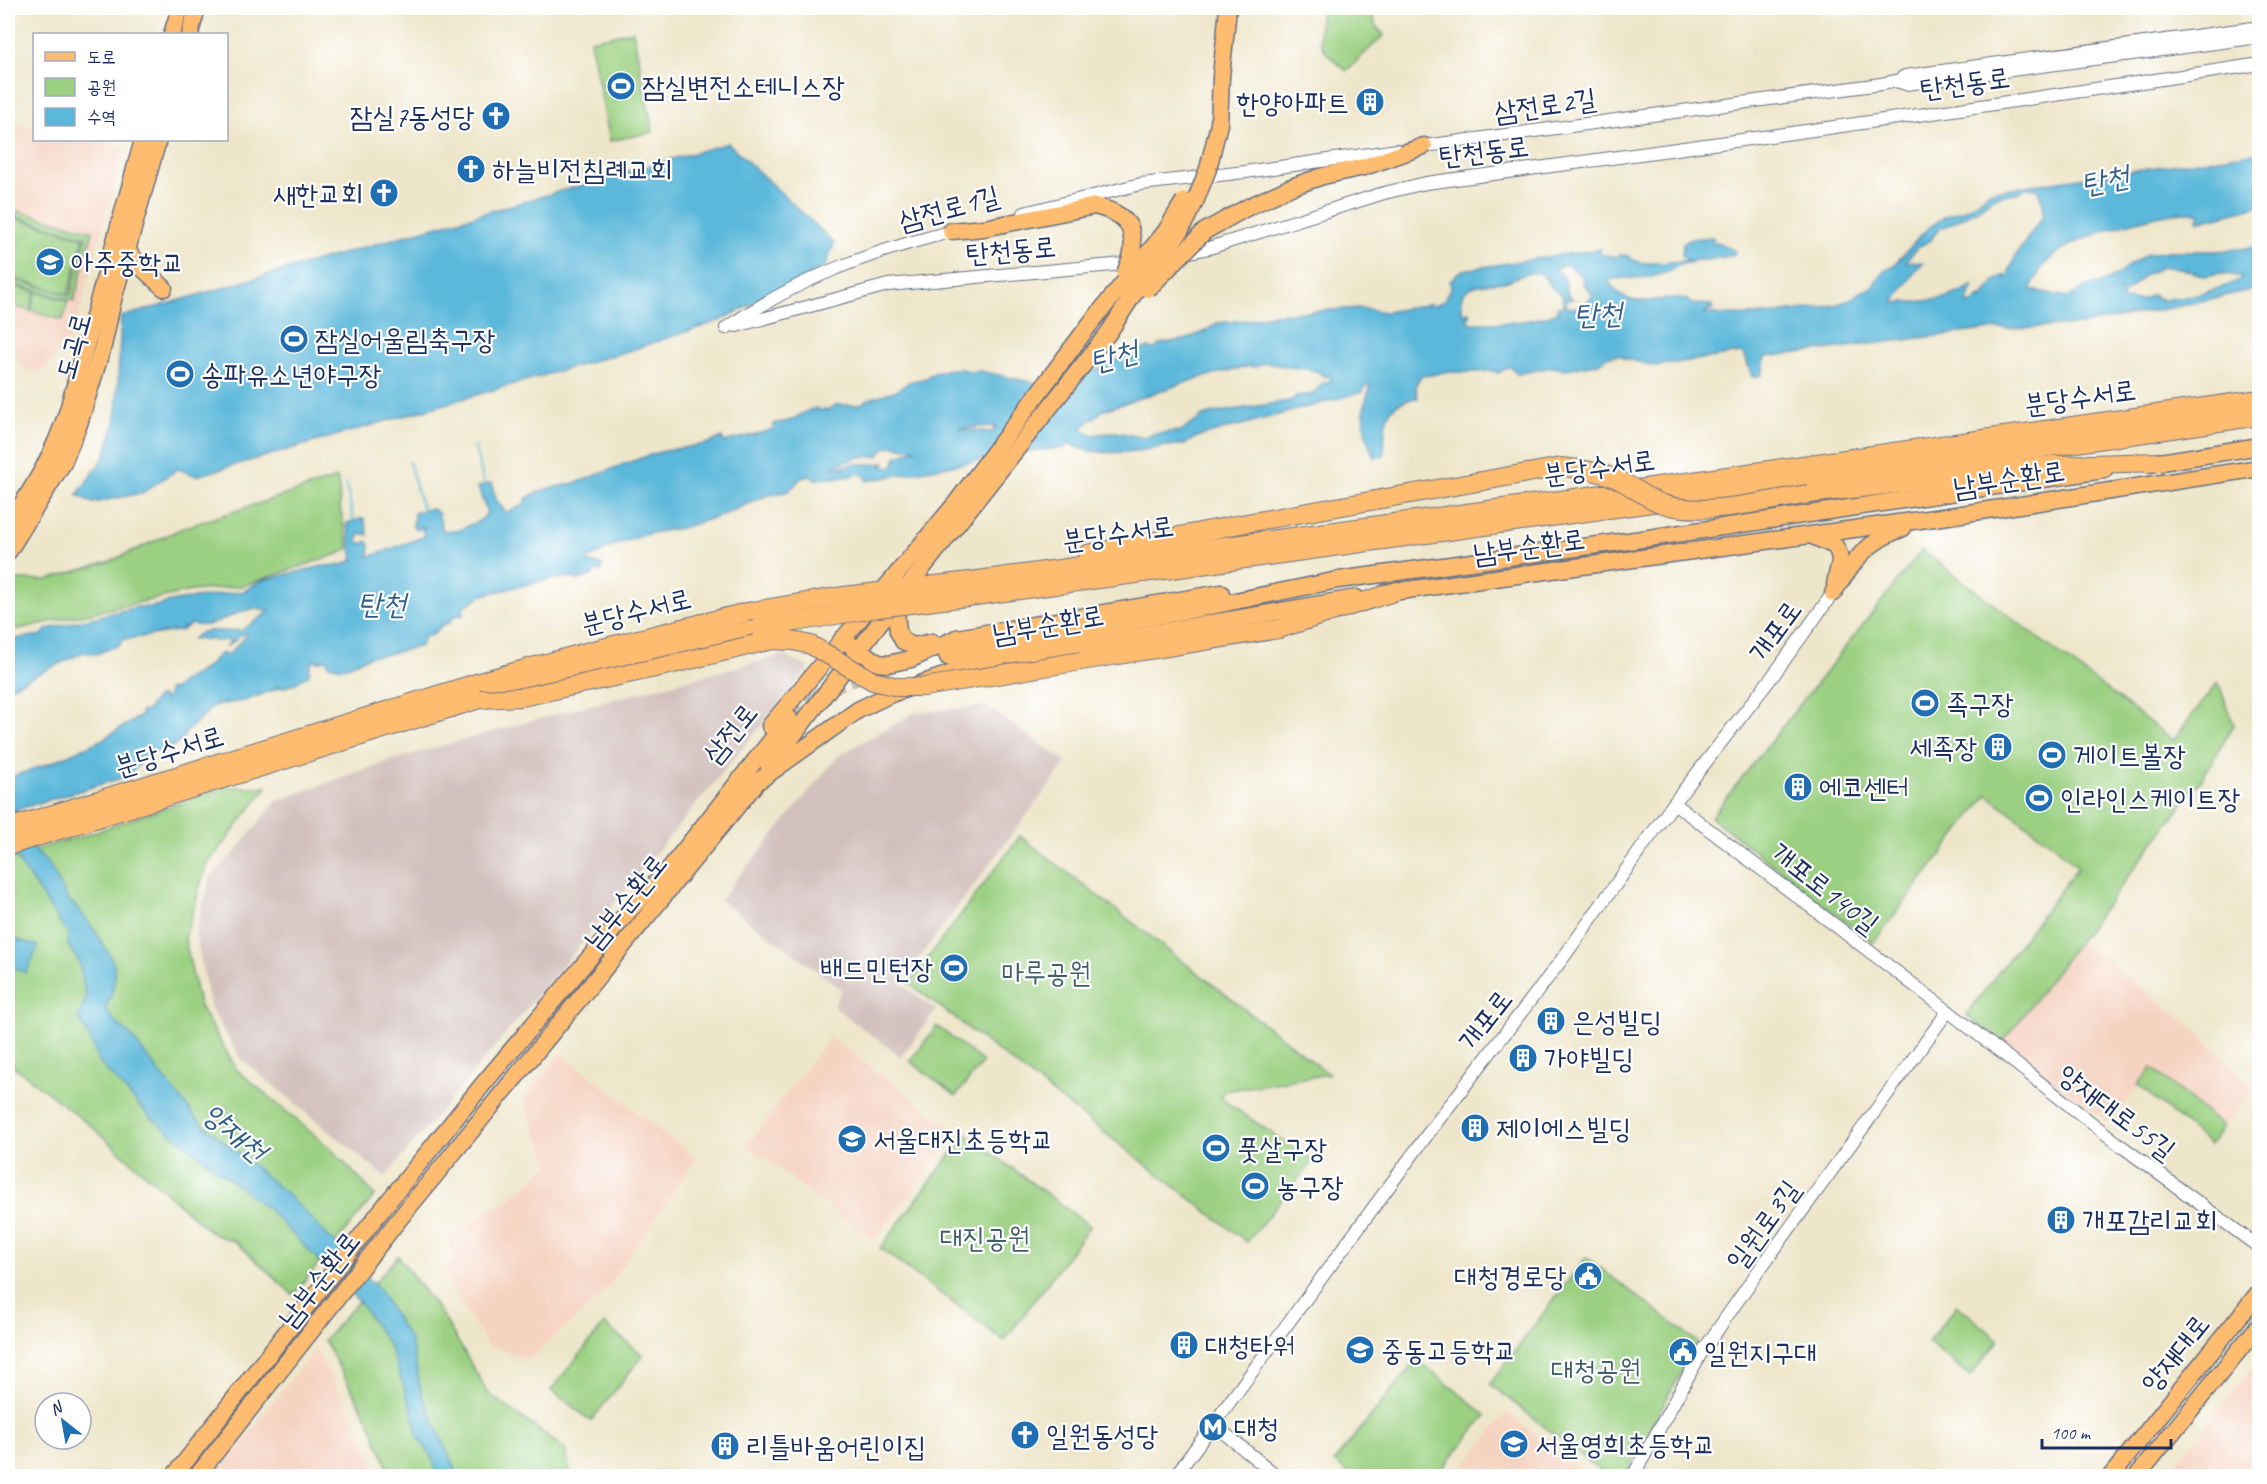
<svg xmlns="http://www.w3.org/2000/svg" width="2267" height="1484" font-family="Caveat,'Poor Story',sans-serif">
<rect width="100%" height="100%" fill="#fff"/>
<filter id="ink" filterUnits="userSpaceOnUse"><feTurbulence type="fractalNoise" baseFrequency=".0167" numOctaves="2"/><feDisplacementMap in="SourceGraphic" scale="12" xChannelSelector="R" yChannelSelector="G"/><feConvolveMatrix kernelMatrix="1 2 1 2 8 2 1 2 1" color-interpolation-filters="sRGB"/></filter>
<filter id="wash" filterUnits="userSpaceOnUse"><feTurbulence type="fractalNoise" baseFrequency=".008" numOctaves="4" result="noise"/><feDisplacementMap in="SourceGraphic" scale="24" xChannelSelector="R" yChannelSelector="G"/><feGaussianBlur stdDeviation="1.35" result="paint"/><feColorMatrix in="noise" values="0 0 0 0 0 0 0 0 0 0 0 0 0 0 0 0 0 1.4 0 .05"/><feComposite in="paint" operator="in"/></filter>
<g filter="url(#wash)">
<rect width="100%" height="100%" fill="#eee6ca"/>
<g fill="#f5d3c1">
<path d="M8,121L34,127V140H84L124,149L73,335L44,371L34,372L25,369L8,350Z"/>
<path d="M2079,940L2187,1023L2255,1087L2223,1127L2152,1068L2109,1123L2002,1043Z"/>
<path d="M830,1037L957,1132L874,1241L747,1145Z"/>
<path d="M561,1053L696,1159L600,1298L529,1359L487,1345L443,1272L455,1260L447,1238L521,1191L550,1164L523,1100Z"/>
<path d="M315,1349L360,1429L379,1476H215Z"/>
<path d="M2259,1359V1476H2166Z"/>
<path d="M1507,1412L1586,1476H1456Z"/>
</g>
<g fill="#d1c0bc">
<path d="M784,655L809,668L560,969L385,1177L240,1058L211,1009L195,933L211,876L237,850L276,801L395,759L571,710Z"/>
<path d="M985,706L1067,762L900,983L936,1010L901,1057L834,1007L842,989L720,900L838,756L914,713Z"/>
</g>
<g fill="#9bd082" stroke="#5b8070" stroke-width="1.5">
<path d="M1321,8H1372L1375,25L1384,35L1346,71C1316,44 1318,47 1321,8Z"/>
<path d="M633,31L653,132L610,141L590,40Z"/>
<path d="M9,209L93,231L74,301L8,283V278L70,295L86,237L12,216L8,230Z"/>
<path d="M14,218L84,238L68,294L8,277V241Z"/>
<path d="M8,284L35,292L30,311L8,304Z"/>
<path d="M36,292L68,301L63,320L31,311Z"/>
<path d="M337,478L339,487L340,508L349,548L341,553L242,586L191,591L8,631V580H46L111,561L183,528Z"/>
<path d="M1922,550L2173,740L2218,682L2234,725L2201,780L2002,1043L1966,1015L2078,867L2055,846L1987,795L1873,943L1711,817Z"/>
<path d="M225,787H267L206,866L185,939L199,1005L237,1070L331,1149L375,1195L293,1295L236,1242L213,1234L92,1127L8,1062V857L83,836Z"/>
<path d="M1020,836L1329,1074L1224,1091L1220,1098L1313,1161L1247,1242L909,983Z"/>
<path d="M937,1026L983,1062L956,1096L910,1061Z"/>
<path d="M2152,1068L2223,1127L2210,1145L2138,1085Z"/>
<path d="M966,1134L1090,1226L1004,1341L880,1248Z"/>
<path d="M398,1256L444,1318L488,1393L565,1449L571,1476H391L369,1421L324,1340Z"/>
<path d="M1586,1257L1697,1342L1625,1476H1607L1490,1384Z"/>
<path d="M1957,1305L1999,1340L1970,1376L1928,1342Z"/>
<path d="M604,1324L643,1355L591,1421L551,1390Z"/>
<path d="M1417,1359L1486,1415L1436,1476H1352L1334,1462Z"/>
</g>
<g fill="#5cb8da" stroke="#3c749c" stroke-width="1.5" fill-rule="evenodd">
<path d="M728,143L834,243L825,267L719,321L628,351L197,476L178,469L142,493L93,503L77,495L105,456L116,420L121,317Z"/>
<path d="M2259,152V206L2201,221L2198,220L2200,214C2177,204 2081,236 2060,251C2046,261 2036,274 2031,290L2069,297L2091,285L2099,284L2121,273L2125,268L2145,255L2167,251H2217L2259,247V288L2180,306L2080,325L1985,330L1765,357L1762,375L1752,377L1745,356L1741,353L1655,366L1623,358L1621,355L1609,356L1597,364L1565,369L1552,367L1517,374L1510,366L1498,373L1493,371C1478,372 1464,373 1450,372C1440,370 1432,378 1422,375L1415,386L1418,398C1380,403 1386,424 1384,456L1374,458C1364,430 1358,414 1371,386L1367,385L1364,386L1363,392L1197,437C1193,439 1189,442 1185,444C1179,446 1172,445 1166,446C1140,452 1092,458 1069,443L1064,448L1030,451L867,481L865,476L860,473L847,477L814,479L810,476L801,478L789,491L765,496L723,515L682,528L650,533L615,545L587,559V562L603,565L601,572L596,571L591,576L577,580L570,577L546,580L483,595L464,606L463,615L454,616L451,622L442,625L431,636H424L421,646L384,655L371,656L342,668L329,665L326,659L317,662L315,659L310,665L309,674L296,683L282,688L277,686V689L244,701L215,705L185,733L182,741L163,752L152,751L128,776L16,810L28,843L49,865L68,900C78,904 112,955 114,966C116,979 112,998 105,1008L114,1021L129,1034L196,1118L286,1193L378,1288L411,1342L422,1395L458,1476H438L431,1455L418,1437L412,1411L390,1347L360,1303L268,1209L149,1116L99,1062L89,1036L78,1018L86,999L79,962L68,945V934L8,846V778L53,762L101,740L141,716V712L149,710L150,705L158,697L163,696L164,700L168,696V690L175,689C184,676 202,674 212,662C216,657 216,656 222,653L228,655L247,635L246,633L236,638V640L225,647L230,642L229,640L214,641L209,638L207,640L193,639C207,624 222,635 238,630L239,632L270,611C240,600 220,632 191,624L184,629L182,627V630L122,640L120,645L96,654L84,652L8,688V640L42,635L47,629L137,607H152L175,601L244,591L263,580L323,566L342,565L353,560L347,523L364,518L368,535L360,533L358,540L359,542L364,544L366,541L370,544L369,557L423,537L424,535L422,529L425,527H421L420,529H416L413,526L414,513L431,508L438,513L443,531H457L481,520L487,513L478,487L491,483L496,499L506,513L525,504V500C542,486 561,488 581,481C608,471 636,458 664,451C683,446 705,448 722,437L724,442C741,437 757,435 773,429L774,424C779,422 785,422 789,421C798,417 806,410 816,408L820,410H828L835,405H859L869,399L898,390L909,382L927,378L929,375C940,371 960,365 970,372L980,371L1035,383L1095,370L1142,349L1148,348L1155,349L1160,344L1187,339L1204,332L1217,323L1248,320L1275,314L1361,308L1385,312L1431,304L1434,306L1444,301L1446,295L1451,288L1450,282L1455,275L1463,270L1601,249L1599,254L1617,257L1620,255L1630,256V259C1649,268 1667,260 1688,261L1682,256L1683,243L1688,239L1713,237V242L1719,243L1735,251L1733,255L1708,260H1695L1692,262L1681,264L1668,272L1652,277L1608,279C1628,317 1657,293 1688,300L1691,304L1712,305L1710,308L1713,309L1704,313C1739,318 1772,314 1807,309C1819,307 1834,307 1844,302C1856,297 1858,292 1873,287C1877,277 1883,269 1894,265L1927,229L1946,216L1968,208L1991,191ZM2026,188L2037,189L2043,203V216L2016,255L2006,279L2004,275L1995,281L1980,300V297L1973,303H1966L1974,285C1947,302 1925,301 1894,303C1898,296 1917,267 1923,263L1912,261L1907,263L1906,260L1920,246L1931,240L1938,230L1978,210L1984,204L1995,197L2020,192ZM1562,265H1568L1583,277L1582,282L1593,295L1584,306L1571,308L1565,305V300L1573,299L1568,295L1564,276L1555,269ZM2163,267L2180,268L2205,276L2220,273L2242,277C2232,288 2193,294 2177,299L2172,297L2164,301L2160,298L2156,299V296L2151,295L2143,300H2121L2123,296L2120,292L2125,293L2146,274ZM1532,273H1541L1553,289L1562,295L1563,306L1557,307L1558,312C1531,324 1499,323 1470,323L1467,318L1470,317V312L1462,313V294C1474,282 1489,284 1504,282C1514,280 1521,274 1532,273ZM1265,363L1317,371L1324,377L1329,376L1331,381L1322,384L1313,394L1297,396L1290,401L1214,413L1201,417L1194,423L1177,433L1175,431L1149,435L1147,438L1116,432L1092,435L1081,428L1104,410L1199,378L1250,366L1255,367ZM996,426L992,432L959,429L960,428ZM893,446L915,449L896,457L894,465L890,467L882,466L886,462C874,467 864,462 851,464C843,466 837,469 831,467L859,457L878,456L885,448Z"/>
<path d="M8,937L38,946L26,973L8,965Z"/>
</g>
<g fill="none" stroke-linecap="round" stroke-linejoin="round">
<g stroke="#5cb8da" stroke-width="2">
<path d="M474,445L485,486"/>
<path d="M409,462L423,511"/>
<path d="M346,484L354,523"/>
</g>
</g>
</g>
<g filter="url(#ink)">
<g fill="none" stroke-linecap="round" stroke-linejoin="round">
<path stroke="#c4c1b4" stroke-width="16" stroke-dasharray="16 8" stroke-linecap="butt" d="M789,718L831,687L872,672"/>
<g stroke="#656f84" stroke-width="14">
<g id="minor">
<path d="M1897,81L1906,84L2260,37"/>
<path d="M1417,147L1881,84L1897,81L1905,76L2260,27"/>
<path d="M1024,213L1141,184L1245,172L1397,150"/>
<path d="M1181,254L1209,248L1384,193L1426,183C1704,146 1982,107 2260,64"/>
<path d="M736,326L888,285L1135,263"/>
<path d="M726,328C798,278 872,251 958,230"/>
<path d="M1674,803L1948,1011L2120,1145L2260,1248"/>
<path d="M1213,1424L1277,1476"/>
<path d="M1175,1476L1430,1131L1563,958L1674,803L1775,673L1833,593"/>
<path d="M1633,1476L1700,1355L1757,1273L1948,1011"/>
</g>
</g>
<g stroke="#656f84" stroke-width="19">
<g id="major">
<path d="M172,34L180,8"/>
<path d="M190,34L197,8"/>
<path d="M1221,77L1228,8"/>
<path d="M1248,207L1291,187L1323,176L1364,167L1424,146"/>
<path d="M951,231L984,228L1095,206C1109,210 1123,214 1130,228"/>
<path d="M127,250L138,264L164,288"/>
<path d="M2148,464L2260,446"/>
<path d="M8,525C34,487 54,454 68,410L143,140"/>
<path d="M1813,536L1835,546L1839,554L1840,561L1835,584"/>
<path d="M8,552L63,463L79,424L103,346L113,300L158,140"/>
<path d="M1385,593L1942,517L2260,468"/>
<path d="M1833,593C1854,561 1865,542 1903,528"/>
<path d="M895,602L898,631L903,641L913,646L932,642"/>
<path d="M956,638L945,649L948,657L958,660L978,661"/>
<path d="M842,639L878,663L888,664L911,659L957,638L1221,593"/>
<path d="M963,652L1201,608L1338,580L1635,540L2104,470"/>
<path d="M770,726L873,603"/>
<path d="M769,767L897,600"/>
<path d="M174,1476L387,1203L484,1083L628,912L670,868L789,718"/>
<path d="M197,1476L400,1218L757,782L858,710L891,694L985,662L1356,598"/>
<path d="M2111,1476L2260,1291"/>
<path d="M2137,1476L2260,1324"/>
</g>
</g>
<g stroke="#656f84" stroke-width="20">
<g id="highway">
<path d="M1809,494L2054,465L2161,462"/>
<path d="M1087,554L1241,524"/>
<path d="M978,580L1561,500L2260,399"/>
<path d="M983,595L1886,471L2260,416"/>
<path d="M1081,661L1279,629L1397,591"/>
<path d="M8,828L489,679L590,651L747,612"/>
<path d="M8,846L480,699L649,653L759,628"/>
</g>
</g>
<use href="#minor" stroke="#fff" stroke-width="12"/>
<use href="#major" stroke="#febc71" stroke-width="16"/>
<use href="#highway" stroke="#febc71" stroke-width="18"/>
<g stroke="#656f84" stroke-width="19" stroke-linecap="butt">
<g id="major-bridge">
<path d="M1125,273C1133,254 1135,248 1130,228"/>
<path d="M1148,289L1205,231L1248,207"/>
<path d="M881,593L956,503L1090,324L1166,231L1184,201"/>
<path d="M902,594L1109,332L1142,281L1179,233L1195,202L1208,169L1219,124L1221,77"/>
</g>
</g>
<g stroke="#656f84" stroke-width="20" stroke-linecap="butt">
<g id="highway-bridge">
<path d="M1241,524L1561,467C1580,469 1601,471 1619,480C1634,487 1646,499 1663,504C1703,517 1768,500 1809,494"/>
<path d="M747,612L836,597L978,580"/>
<path d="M759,628L878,608L983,595"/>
<path d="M480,699L522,697L669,665L772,640L793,641L811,645L873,681L898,687H924L1081,661"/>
</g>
</g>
<use href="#major-bridge" stroke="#febc71" stroke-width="16"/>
<use href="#highway-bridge" stroke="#febc71" stroke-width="18"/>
</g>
</g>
<defs>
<g id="stadium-disc" transform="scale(1.5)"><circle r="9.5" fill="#1f6fb2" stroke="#fff"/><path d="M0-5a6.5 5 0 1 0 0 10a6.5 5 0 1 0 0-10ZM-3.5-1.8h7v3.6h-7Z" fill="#fff"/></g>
<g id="building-disc" transform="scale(1.5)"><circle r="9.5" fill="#1f6fb2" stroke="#fff"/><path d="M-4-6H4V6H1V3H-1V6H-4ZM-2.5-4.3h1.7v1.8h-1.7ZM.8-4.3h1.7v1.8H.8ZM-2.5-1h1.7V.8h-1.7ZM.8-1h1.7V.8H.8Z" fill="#fff"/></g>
<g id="church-disc" transform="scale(1.5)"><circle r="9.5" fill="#1f6fb2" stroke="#fff"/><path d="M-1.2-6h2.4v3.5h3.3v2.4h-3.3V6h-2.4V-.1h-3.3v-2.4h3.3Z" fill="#fff"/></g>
<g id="school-disc" transform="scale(1.5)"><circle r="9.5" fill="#1f6fb2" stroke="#fff"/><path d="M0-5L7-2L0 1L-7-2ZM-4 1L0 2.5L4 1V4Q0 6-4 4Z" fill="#fff"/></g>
<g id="civic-disc" transform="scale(1.5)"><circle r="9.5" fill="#1f6fb2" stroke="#fff"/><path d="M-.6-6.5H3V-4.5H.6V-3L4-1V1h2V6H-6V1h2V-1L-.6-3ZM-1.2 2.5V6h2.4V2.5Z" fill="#fff"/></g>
<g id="metro-disc" transform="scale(1.5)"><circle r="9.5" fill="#1f6fb2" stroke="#fff"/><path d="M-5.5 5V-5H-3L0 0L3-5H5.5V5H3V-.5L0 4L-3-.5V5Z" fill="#fff"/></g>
</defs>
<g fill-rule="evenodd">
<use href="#stadium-disc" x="621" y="86"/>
<use href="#building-disc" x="1370" y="102"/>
<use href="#church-disc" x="496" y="116"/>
<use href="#church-disc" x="471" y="169"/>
<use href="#church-disc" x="384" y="193"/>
<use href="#school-disc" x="50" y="262"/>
<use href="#stadium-disc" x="294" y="339"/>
<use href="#stadium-disc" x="180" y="374"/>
<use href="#stadium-disc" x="1925" y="703"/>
<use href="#building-disc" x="1998" y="747"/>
<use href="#stadium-disc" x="2052" y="755"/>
<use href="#building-disc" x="1798" y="787"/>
<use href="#stadium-disc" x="2039" y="798"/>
<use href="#stadium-disc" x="954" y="968"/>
<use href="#building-disc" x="1551" y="1021"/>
<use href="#building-disc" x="1523" y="1058"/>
<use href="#building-disc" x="1475" y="1128"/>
<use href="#school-disc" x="852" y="1139"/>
<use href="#stadium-disc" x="1216" y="1148"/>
<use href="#stadium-disc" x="1255" y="1186"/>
<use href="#building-disc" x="2061" y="1220"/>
<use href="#civic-disc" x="1588" y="1276"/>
<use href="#building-disc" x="1184" y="1345"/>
<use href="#school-disc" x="1360" y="1350"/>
<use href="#civic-disc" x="1683" y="1352"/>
<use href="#metro-disc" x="1213" y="1427"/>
<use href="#church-disc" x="1025" y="1435"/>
<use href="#school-disc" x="1514" y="1444"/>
<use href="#building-disc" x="725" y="1446"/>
</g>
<g text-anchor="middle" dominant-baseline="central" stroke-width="4.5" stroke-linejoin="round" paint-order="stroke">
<g font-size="28" fill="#1b2f5e" stroke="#fff">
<text transform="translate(1965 83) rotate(-8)">탄천동로</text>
<text transform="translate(1545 105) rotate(-8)">삼전로2길</text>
<text transform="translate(1484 151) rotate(-7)">탄천동로</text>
<text transform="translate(949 208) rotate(-15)">삼전로1길</text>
<text transform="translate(1011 250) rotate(-5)">탄천동로</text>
<text transform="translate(73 346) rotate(-75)">도곡로</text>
<text transform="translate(2080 397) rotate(-8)">분당수서로</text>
<text transform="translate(1599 467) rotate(-8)">분당수서로</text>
<text transform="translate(2009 479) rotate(-9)">남부순환로</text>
<text transform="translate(1118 533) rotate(-8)">분당수서로</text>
<text transform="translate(1529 546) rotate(-8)">남부순환로</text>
<text transform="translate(636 611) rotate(-14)">분당수서로</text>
<text transform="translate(1048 624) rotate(-10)">남부순환로</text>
<text transform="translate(1775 631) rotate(-54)">개포로</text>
<text transform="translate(730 733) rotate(-51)">삼전로</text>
<text transform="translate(169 751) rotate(-17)">분당수서로</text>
<text transform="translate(1825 888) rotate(38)">개포로140길</text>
<text transform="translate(625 901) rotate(-51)">남부순환로</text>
<text transform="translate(1485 1020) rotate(-52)">개포로</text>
<text transform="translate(2117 1112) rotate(37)">양재대로55길</text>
<text transform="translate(1763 1225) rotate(-54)">일원로3길</text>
<text transform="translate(319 1279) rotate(-52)">남부순환로</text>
<text transform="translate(2175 1353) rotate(-51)">양재대로</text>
</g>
<g font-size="28" fill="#1b2f5e" stroke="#fff" text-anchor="start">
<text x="642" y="86">잠실변전소테니스장</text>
<text x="1349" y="102" text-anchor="end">한양아파트</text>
<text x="475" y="116" text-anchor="end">잠실7동성당</text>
<text x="492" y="169">하늘비전침례교회</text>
<text x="363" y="193" text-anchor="end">새한교회</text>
<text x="71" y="262">아주중학교</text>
<text x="315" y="339">잠실어울림축구장</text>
<text x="201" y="374">송파유소년야구장</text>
<text x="1946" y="703">족구장</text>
<text x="1977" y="747" text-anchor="end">세족장</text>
<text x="2073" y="755">게이트볼장</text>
<text x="1819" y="787">에코센터</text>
<text x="2060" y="798">인라인스케이트장</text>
<text x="933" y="968" text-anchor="end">배드민턴장</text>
<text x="1572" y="1021">은성빌딩</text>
<text x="1544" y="1058">가야빌딩</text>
<text x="1496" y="1128">제이에스빌딩</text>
<text x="873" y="1139">서울대진초등학교</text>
<text x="1237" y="1148">풋살구장</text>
<text x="1276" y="1186">농구장</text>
<text x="2082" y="1220">개포감리교회</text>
<text x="1567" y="1276" text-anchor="end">대청경로당</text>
<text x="1205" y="1345">대청타워</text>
<text x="1381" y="1350">중동고등학교</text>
<text x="1704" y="1352">일원지구대</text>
<text x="1234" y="1427">대청</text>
<text x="1046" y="1435">일원동성당</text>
<text x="1535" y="1444">서울영희초등학교</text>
<text x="746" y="1446">리틀바움어린이집</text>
</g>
<g font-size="28" fill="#415f69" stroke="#fff">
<text x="1046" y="972">마루공원</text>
<text x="985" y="1237">대진공원</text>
<text x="1596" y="1369">대청공원</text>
</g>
<g font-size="30" font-style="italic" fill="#325f89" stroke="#fff">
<text transform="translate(2105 180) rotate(-12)">탄천</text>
<text transform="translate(1598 314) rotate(-3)">탄천</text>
<text transform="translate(1114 356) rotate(-15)">탄천</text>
<text x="382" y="604">탄천</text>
<text transform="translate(235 1132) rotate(40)">양재천</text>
</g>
</g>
<rect width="2267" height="1484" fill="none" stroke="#fff" stroke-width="30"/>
<rect x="33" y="33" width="195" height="108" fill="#ffffff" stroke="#a4acbf" stroke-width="1.5"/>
<rect x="45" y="52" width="30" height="9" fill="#febc71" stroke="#a4acbf" stroke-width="1.5"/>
<text x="87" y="63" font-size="18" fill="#1b2f5e">도로</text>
<rect x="45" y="78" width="30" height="18" fill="#9bd082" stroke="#a4acbf" stroke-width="1.5"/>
<text x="87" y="93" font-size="18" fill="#1b2f5e">공원</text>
<rect x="45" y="108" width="30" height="18" fill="#5cb8da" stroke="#a4acbf" stroke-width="1.5"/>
<text x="87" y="123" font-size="18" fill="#1b2f5e">수역</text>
<g transform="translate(63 1421) rotate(329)"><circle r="28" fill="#ffffff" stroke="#a4acbf" stroke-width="1.5"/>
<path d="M0-4.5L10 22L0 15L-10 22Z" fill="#1f6fb2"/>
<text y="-9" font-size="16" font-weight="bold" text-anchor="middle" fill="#1b2f5e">N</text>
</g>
<path d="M2042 1439v9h129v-9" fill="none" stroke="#1b2f5e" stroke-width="3"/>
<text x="2051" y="1439" font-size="18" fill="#1b2f5e" stroke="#ffffff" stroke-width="4.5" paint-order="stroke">100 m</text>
</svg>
